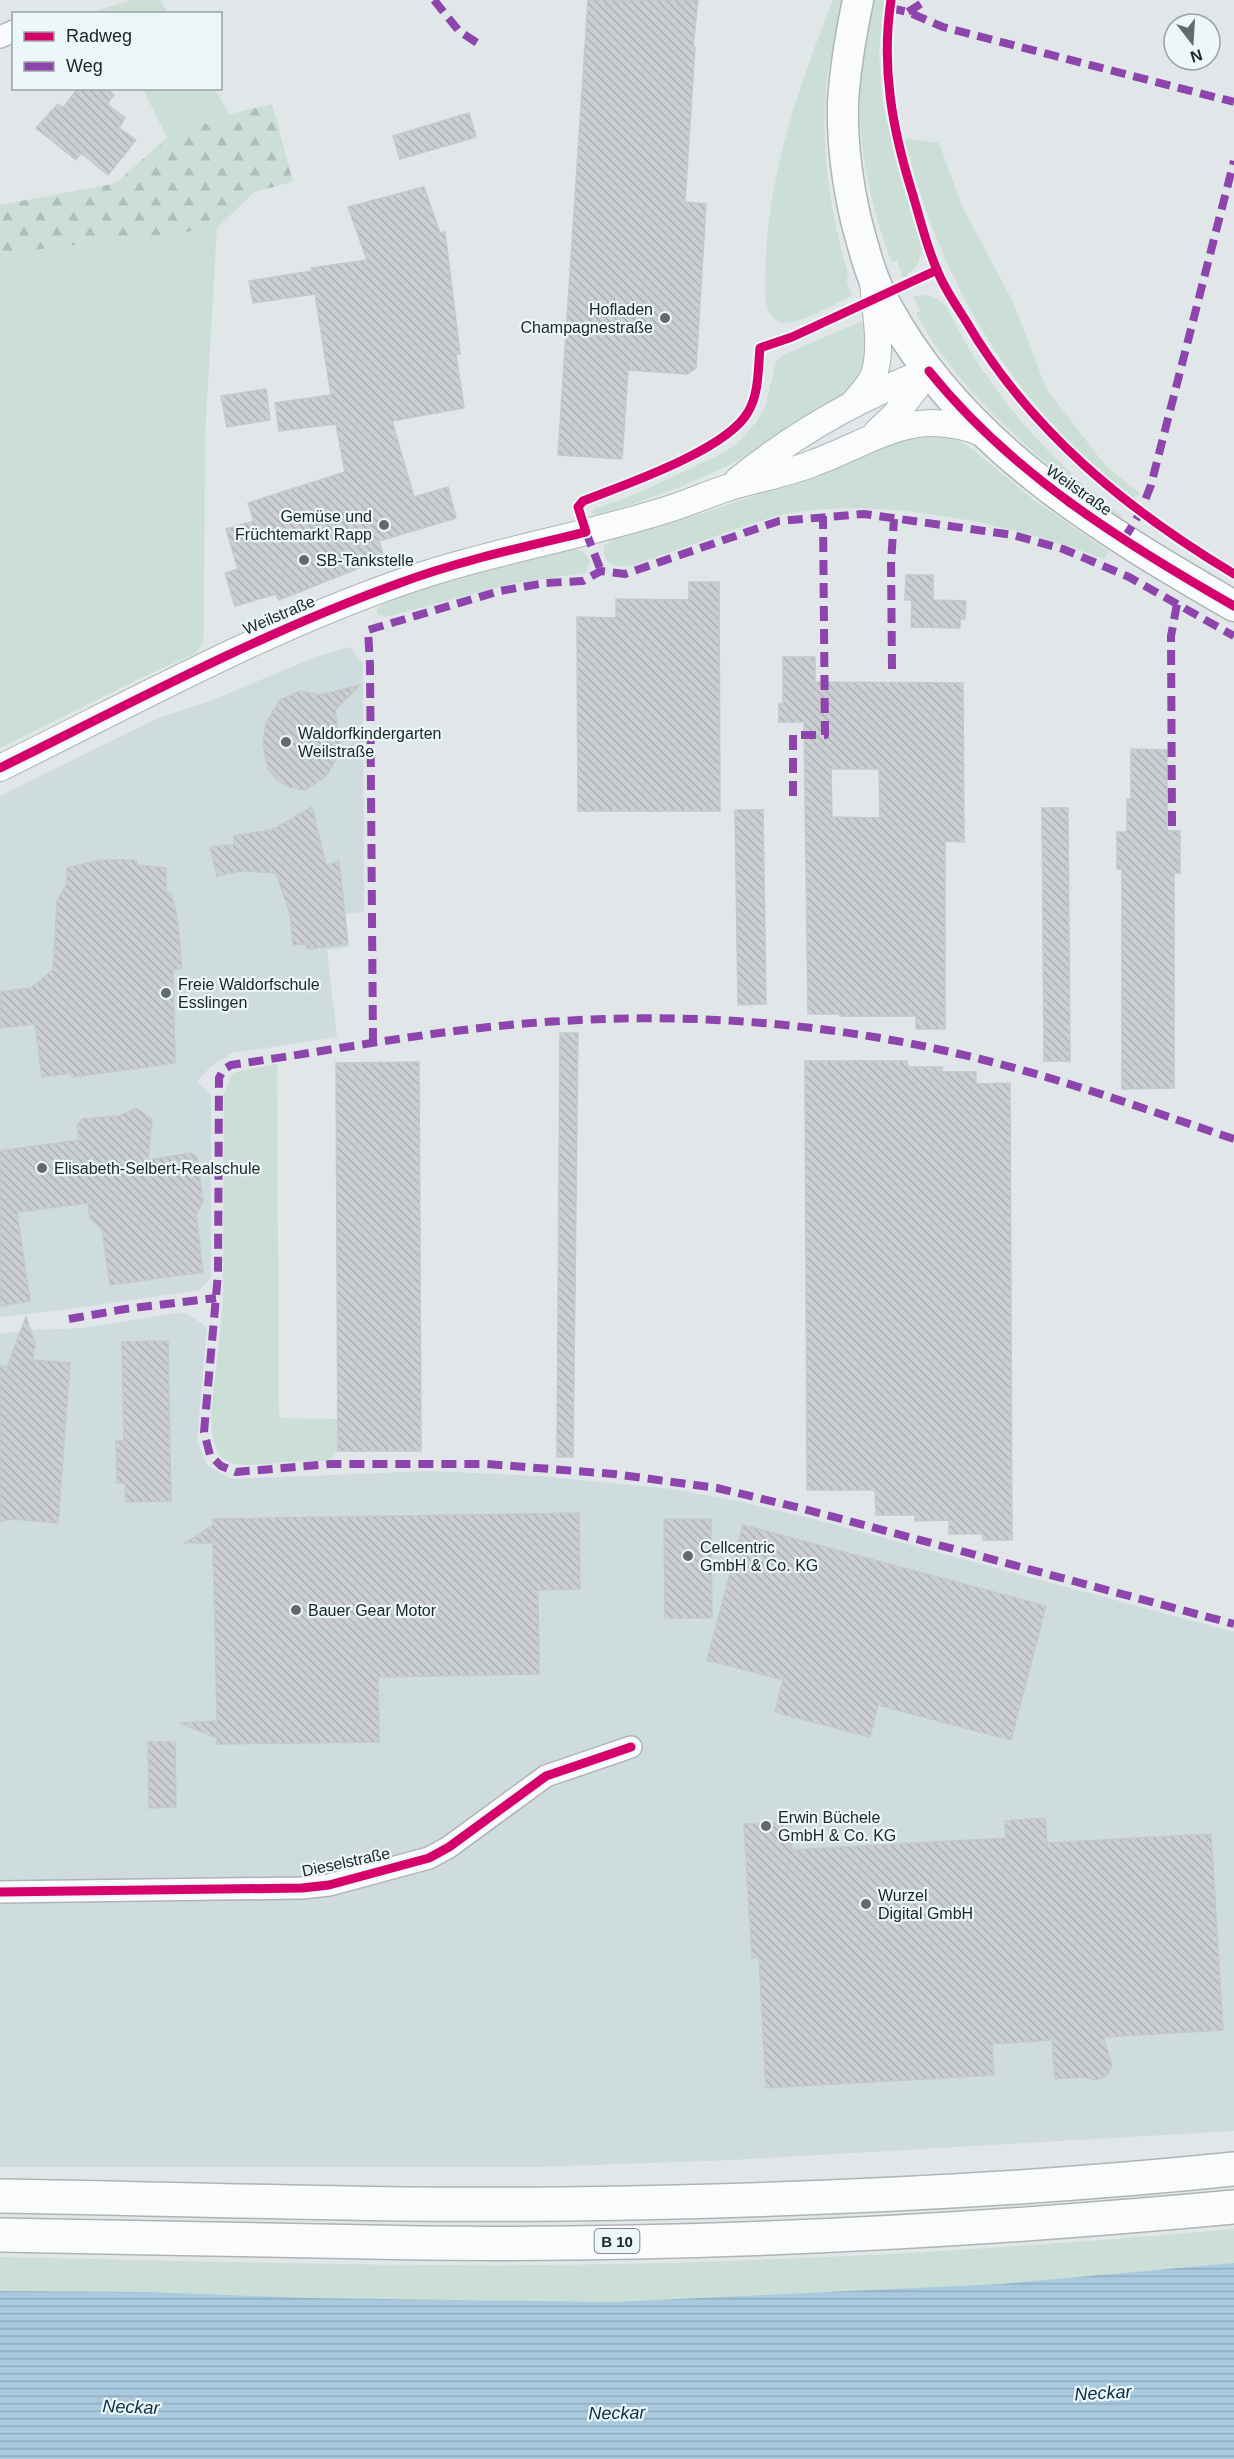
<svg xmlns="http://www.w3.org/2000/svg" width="1234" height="2459" font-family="Arial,sans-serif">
<defs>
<pattern id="forest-firs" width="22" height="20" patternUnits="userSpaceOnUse" patternTransform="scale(1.5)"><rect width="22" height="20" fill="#cbdfd7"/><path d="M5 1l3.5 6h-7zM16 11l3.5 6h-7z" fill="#aebfb8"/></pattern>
<pattern id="water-rules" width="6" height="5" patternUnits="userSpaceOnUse" patternTransform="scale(1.5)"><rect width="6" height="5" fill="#a8c9de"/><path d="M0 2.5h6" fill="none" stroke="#90acbe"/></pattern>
<pattern id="building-back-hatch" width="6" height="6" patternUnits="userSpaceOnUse" patternTransform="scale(1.5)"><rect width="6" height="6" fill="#cbcfd1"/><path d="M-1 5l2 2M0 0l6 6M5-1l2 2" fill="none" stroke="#aeb2b3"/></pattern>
</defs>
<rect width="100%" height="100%" fill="#e1e7e8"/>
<g fill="#cfdcde">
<path d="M349,647L363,663L364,912L345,914L349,947L327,950L337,1037L232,1053L210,1067L197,1082L211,1095V1277L200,1290L70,1309L0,1317V796L158,718L207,702L316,657Z"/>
<path d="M184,1312L207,1327L197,1441L207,1465L232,1479L430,1471L541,1476L673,1489L733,1500L810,1518L1234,1632V2131L733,2160L540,2167H0V1334L30,1330L83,1328Z"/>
</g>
<g fill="#cbdfd7">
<path d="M132,0H160L168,13H89Z"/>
<path d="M833,0H845C839,24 832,48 828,72C819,142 829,210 849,277L846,279L852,295C836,303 792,331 776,320C769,316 767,307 765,299C763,189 793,101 833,0Z"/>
<path d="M871,0H884L879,52L883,105L922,250L917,266L903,278L897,261L892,263C869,202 856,139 860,73C862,49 867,24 871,0Z"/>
<path d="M143,89H214L230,114L167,138Z"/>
<path d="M904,138L939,143L962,206L1013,302L1046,388L1105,465L1141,494L1132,498L1128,496C1008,396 943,288 904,138Z"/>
<path d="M217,228L205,436L204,633L202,645L194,654L143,677L0,748V254Z"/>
<path d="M927,295L938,299L946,306C957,326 967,347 980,366C1017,423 1067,474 1121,515L1122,517L1119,518C1042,463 962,398 916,313L920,311L913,296Z"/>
<path d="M862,321C866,336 872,350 866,365C857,393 831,405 808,420C738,465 677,492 597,515L592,513L594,509L636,494L721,454L738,443L757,421L766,405L776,361L783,355Z"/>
<path d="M921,432L955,438L972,449L1034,500L1109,552L1104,559C1013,524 887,497 790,513C774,516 758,522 742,527C706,539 670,552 634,565C618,568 602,566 604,546L616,538C721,512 820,471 921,432Z"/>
<path d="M564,549C576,549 586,549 590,562L585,573L515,583L385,617L377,614V610C384,593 538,556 564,549Z"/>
<path d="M277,1064L279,1418L338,1419V1451L328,1461C311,1461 294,1461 276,1463C229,1468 212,1468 211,1414L223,1302L224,1094L232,1074L236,1072Z"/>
<path d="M1234,2229V2263L1000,2284L612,2302L311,2298L149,2292L0,2291V2257C207,2261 414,2268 621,2264C826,2260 1030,2247 1234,2229Z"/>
</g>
<path fill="url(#forest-firs)" d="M272,104L293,182L254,192L217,228L0,254V205L107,185L117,182L167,138L230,114Z"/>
<path fill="url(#water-rules)" d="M1234,2263V2459H0V2291L149,2292L311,2298L612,2302L1000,2284Z"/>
<g fill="url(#building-back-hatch)" stroke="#c4c9ca" stroke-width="1.5" fill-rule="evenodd">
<path d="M588,0H698L693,47H695L685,202L706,204L696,368L687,374L628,370L622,459L558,455Z"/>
<path d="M78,88H105L114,95L107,104L125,118L119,128L136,140L108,175L81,153L76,160L36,128L58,104L63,108Z"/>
<path d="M469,113L476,137L400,159L393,136Z"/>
<path d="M424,187L440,233L445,232L460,354H456L464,408L392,421L414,497L448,487L456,518L379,541L384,558L279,600L276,594L235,606L225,573L238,569L226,529L254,521L248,503L345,472L336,424L279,431L275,403L331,395L315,294L253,303L249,281L312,271L311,268L367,260L348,207Z"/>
<path d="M266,389L270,420L227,427L221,396Z"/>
<path d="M906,575H933V600L966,601L965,619H960V628L911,627L912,600H905Z"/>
<path d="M689,582H719L720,811H578L577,617L616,618V599L689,600Z"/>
<path d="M783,657H815V682L963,683L964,842L945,841V1029H916V1016H840V1014H808L804,722H779V704H783ZM831,769H879L880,818L832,817Z"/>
<path d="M360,685L335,710L340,741L335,761L326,776L305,790L289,787L277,780L268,769L263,743L266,723L280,700L300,691L320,695Z"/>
<path d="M1131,749L1167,750V831H1180V873H1174V1088L1122,1089V869H1117V832H1127V799H1131Z"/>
<path d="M312,807L326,865L339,861L348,944L307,949L306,944L293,945L290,914L276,873L241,871L217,876L210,847L234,845V836L272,830Z"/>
<path d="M1042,808H1068L1070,1061H1044Z"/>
<path d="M735,810H763L766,1004L738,1005Z"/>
<path d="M101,860H136L137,865L166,868V892L171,894L177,916L182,968L173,970L175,1063L72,1077L71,1073L42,1077L35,1024L0,1028V992L31,988L53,970L57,902L67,883V868Z"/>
<path d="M560,1033H578L573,1457H557Z"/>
<path d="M805,1061H907L908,1067H942V1072H976V1084L1010,1083L1012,1540H983V1534H949V1520L915,1521V1515H876L875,1490H807Z"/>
<path d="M419,1062L421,1451H338L336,1063Z"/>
<path d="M136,1108L152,1119L148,1160L191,1153L197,1158L203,1201L196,1215L203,1272L110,1285L102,1229L90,1218L88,1203L17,1212L30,1301L0,1306V1151L79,1140L77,1125L82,1119L120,1116Z"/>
<path d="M26,1317L35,1343L33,1360L70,1363L58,1523L13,1519L0,1522V1366L7,1367Z"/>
<path d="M168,1341L171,1501L126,1502L125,1483H117L116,1441H124L122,1342Z"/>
<path d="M579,1513L580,1589L538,1590L539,1674L378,1677L379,1742L217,1744V1738L180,1723L217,1721L213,1543H185L213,1525V1519Z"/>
<path d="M664,1519H711L712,1618H665Z"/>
<path d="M743,1525L1046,1606L1011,1740L878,1705L870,1737L775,1712L783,1680L707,1660Z"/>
<path d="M148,1742H175L176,1807L149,1808Z"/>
<path d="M1045,1818L1047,1843L1211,1834L1223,2030L1103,2037L1112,2065L1107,2075L1097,2080L1083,2077L1055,2079L1052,2040L992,2044L994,2075L766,2088L759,1958H752L744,1824L790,1822L792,1850L1006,1838L1005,1821Z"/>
</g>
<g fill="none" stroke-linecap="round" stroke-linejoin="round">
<g stroke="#aeb3b3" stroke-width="24">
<g id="minor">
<path d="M0,37L14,31"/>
<path d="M0,1892L302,1888L329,1885L429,1858L449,1847L546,1776L631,1747"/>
</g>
</g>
<g stroke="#aeb3b3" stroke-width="28">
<g id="tertiary">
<path d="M855,401C862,393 871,384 874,374C883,349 875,309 873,282"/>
<path d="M877,432L895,415L929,371"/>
<path d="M738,480C795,434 861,396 929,371"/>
<path d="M0,768C132,703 260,632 399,583C489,551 584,537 675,507C693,501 711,493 730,487C757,479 785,474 811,464C877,440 914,404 987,435"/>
</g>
</g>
<g stroke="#aeb3b3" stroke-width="33">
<path id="secondary" d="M858,0C851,34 845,68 843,103C842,142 847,181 856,220C864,250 872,282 888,309C963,446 1102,530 1234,606"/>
</g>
<g stroke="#aeb3b3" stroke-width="36">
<g id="trunk">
<path d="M0,2196C188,2199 377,2206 565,2204C788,2201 1012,2192 1234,2169"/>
<path d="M0,2235C141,2237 281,2241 422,2243C693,2246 965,2232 1234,2207"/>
</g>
</g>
<use href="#minor" stroke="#fafbfc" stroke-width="21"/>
<use href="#tertiary" stroke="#fafbfc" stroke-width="26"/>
<use href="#secondary" stroke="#fafbfc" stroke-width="30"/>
<use href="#trunk" stroke="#fafbfc" stroke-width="33"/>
<g stroke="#8e44ad" stroke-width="8" stroke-dasharray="15 8" stroke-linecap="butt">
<path d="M434,0L459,31L479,44"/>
<path d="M890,8L908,12L943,27L1234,102"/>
<path d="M908,12L927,0"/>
<path d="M586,532L601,571"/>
<path d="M1124,539L1140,513L1151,485L1234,161"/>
<path d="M892,669L891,562L894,519"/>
<path d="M793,796V735H825L823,516"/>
<path d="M1172,826L1171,636L1177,604"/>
<path d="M373,1043L370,665L368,630L500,591L545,583L583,581L601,571L625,574L779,521L864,514L1013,535L1063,549L1129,577L1234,636"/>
<path d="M1234,1139C1150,1111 1066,1080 980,1059C844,1025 702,1012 562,1021C451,1027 341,1049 231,1065L223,1070L219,1078L218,1274L204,1432L210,1455L221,1466L236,1472L331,1464H487L614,1474L717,1488L804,1509L1234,1624"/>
<path d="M69,1319L125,1309L216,1298"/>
</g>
<g stroke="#ebf7f8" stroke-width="13">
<g id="cycleway">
<path d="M891,0C881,67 892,128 912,192C920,218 926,245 937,270C944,288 956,305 966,321C1030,431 1126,509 1234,574"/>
<path d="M929,371C1011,473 1122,542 1234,606"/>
<path d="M0,768C131,703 259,634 397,584C458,561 523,547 586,532L578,507L583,501C624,485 727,450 748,412C759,394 758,369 760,348L792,337L937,270"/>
<path d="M0,1892L302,1888L329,1885L429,1858L449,1847L546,1776L631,1747"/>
</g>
</g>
<use href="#cycleway" stroke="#d6006c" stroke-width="9"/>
</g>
<g fill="#646a6a" stroke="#ebf7f8" stroke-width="2">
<circle cx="665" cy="318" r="6"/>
<circle cx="384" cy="525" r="6"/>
<circle cx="304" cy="560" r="6"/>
<circle cx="286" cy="742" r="6"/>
<circle cx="166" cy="993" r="6"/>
<circle cx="42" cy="1168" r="6"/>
<circle cx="688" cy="1556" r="6"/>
<circle cx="296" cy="1610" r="6"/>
<circle cx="766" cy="1826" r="6"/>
<circle cx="866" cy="1904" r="6"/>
</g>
<g text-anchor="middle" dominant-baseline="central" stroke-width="4.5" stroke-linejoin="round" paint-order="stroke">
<rect fill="#ebf7f8" stroke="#5e6565" stroke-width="1.5" x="594.5" y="2229" width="45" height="24" rx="4.5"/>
<g font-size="15" font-weight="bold" fill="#212626">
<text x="617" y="2241">B 10</text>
</g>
<g font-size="16" fill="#212626" stroke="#ebf7f8" text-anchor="start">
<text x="653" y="309" text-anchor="end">Hofladen<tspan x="653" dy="18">Champagnestraße</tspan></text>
<text x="372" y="516" text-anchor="end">Gemüse und<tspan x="372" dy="18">Früchtemarkt Rapp</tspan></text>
<text x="316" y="560">SB-Tankstelle</text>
<text x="298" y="733">Waldorfkindergarten<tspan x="298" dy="18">Weilstraße</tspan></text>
<text x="178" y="984">Freie Waldorfschule<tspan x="178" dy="18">Esslingen</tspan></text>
<text x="54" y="1168">Elisabeth-Selbert-Realschule</text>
<text x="700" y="1547">Cellcentric<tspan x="700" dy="18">GmbH &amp; Co. KG</tspan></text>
<text x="308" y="1610">Bauer Gear Motor</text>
<text x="778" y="1817">Erwin Büchele<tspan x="778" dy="18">GmbH &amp; Co. KG</tspan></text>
<text x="878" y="1895">Wurzel<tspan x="878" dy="18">Digital GmbH</tspan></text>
</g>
<g font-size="16" fill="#212626" stroke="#ebf7f8">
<text transform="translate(1079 490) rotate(35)">Weilstraße</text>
<text transform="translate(279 615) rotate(-23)">Weilstraße</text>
<text transform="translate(346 1862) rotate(-12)">Dieselstraße</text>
</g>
<g font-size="18" font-style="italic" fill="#0a2f44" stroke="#ebf7f8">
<text transform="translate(1103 2393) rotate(-3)">Neckar</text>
<text transform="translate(131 2407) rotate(2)">Neckar</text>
<text transform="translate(617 2413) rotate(-1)">Neckar</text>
</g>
</g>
<rect x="12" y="12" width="210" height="78" fill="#ebf7f8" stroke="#9aa3a4" stroke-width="1.5"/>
<rect x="24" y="32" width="30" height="9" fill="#d6006c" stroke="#9aa3a4" stroke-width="1.5"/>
<text x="66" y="42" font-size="18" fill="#212626">Radweg</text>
<rect x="24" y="62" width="30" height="9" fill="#8e44ad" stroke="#9aa3a4" stroke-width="1.5"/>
<text x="66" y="72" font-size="18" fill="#212626">Weg</text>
<g transform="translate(1192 42) rotate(163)"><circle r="28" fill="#ebf7f8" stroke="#9aa3a4" stroke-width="1.5"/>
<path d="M0-4.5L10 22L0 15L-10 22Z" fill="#646a6a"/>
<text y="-9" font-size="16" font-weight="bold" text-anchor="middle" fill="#212626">N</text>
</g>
</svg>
